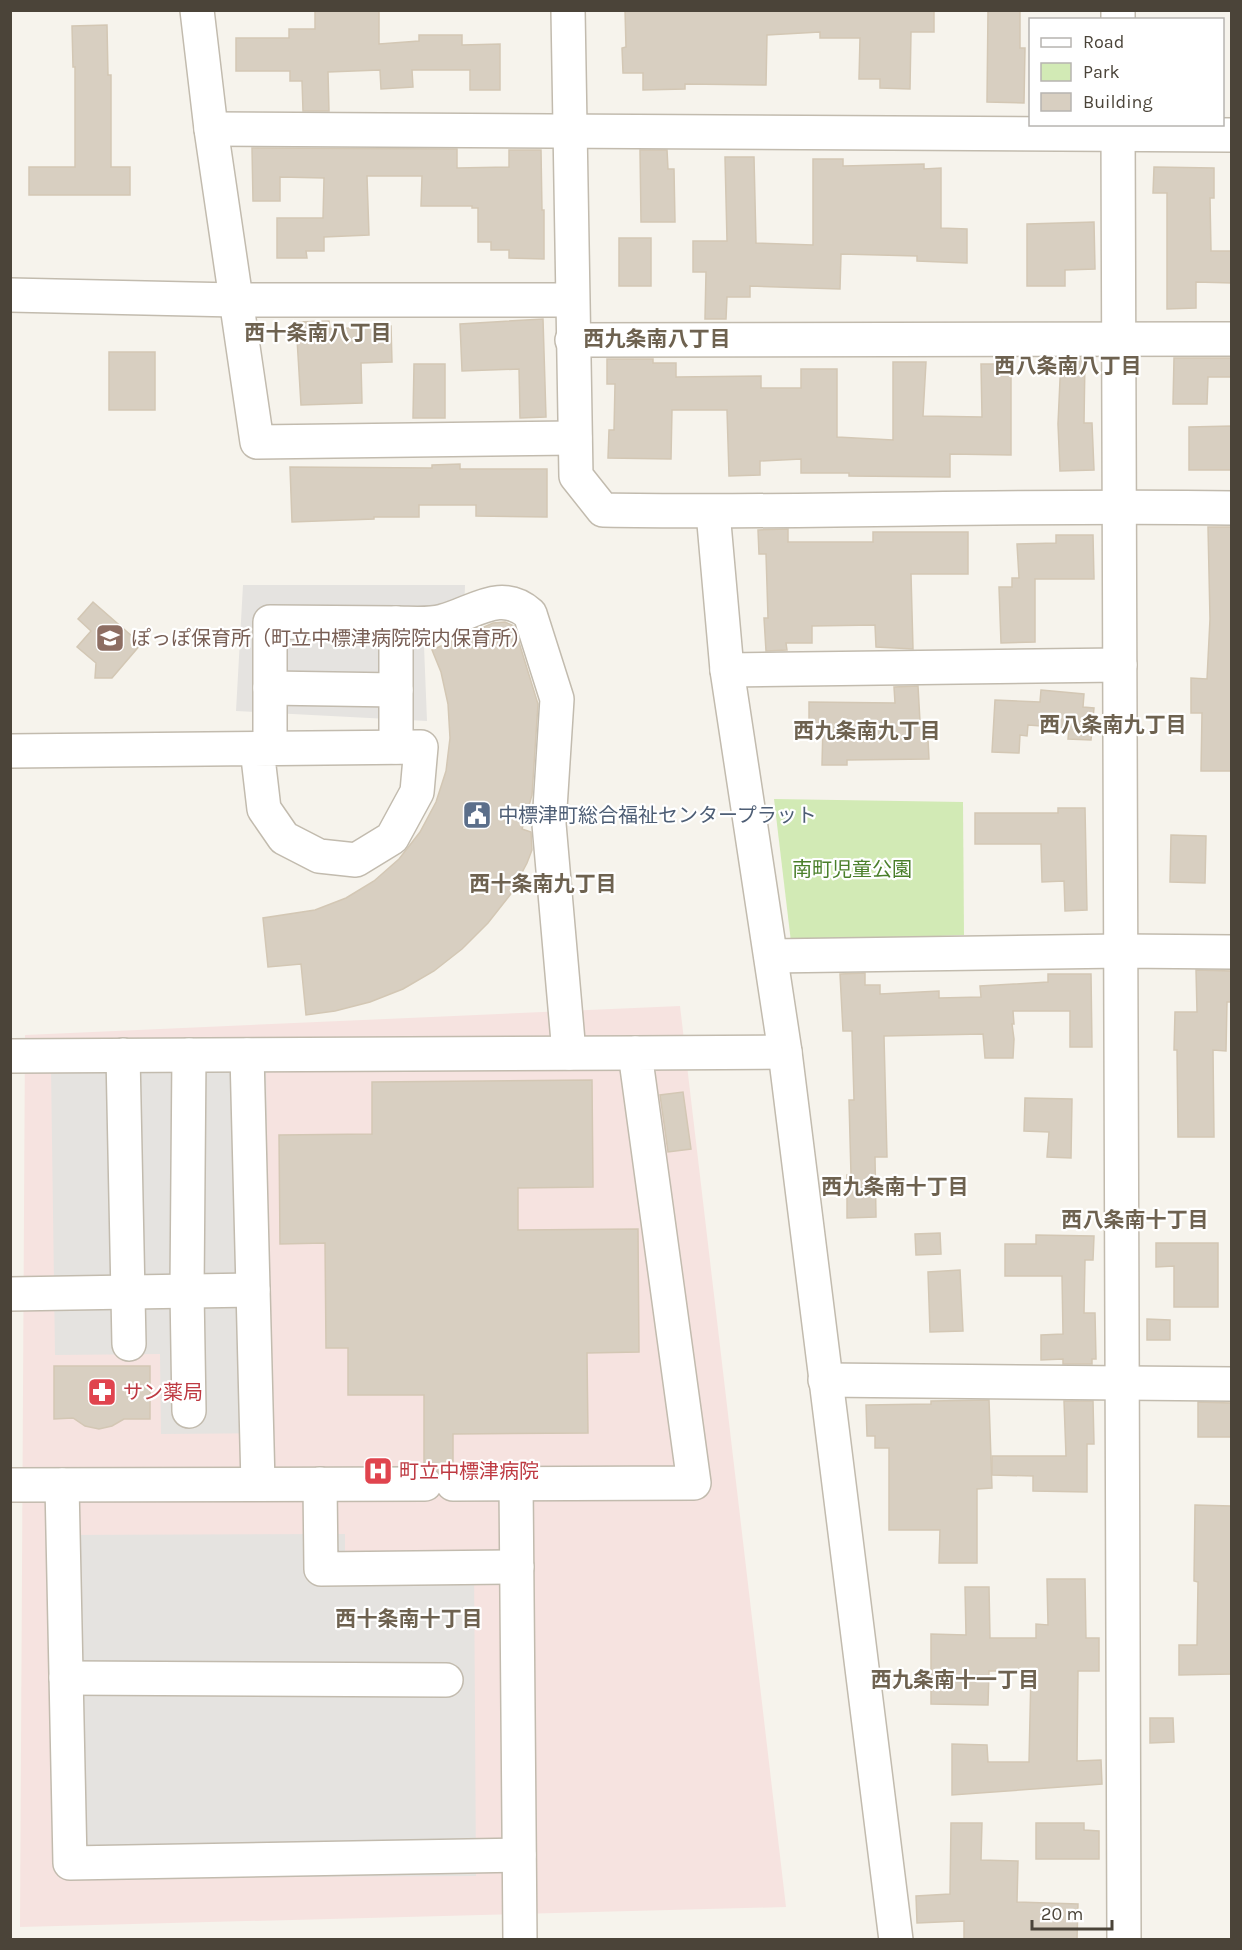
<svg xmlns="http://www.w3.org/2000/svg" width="1242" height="1950" font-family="Karla,'Noto Sans JP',sans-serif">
<rect width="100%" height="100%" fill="#f6f3ec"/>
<path fill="#f6e3e0" d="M680,1006L786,1907L20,1927L25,1035Z"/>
<path fill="#d2eab5" d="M774,799L963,802L964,935L791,942Z"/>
<g fill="#e5e3e0">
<path d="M243,585H465L464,621L424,646L427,721L236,711Z"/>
<path d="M266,1067L271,1433L161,1434L160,1354L55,1355L51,1069Z"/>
<path d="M345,1534V1558L474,1559L476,1876L59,1878L57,1535Z"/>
</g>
<g fill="#d8cfc1" stroke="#d3c7b4" stroke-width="1.5">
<path d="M315,10H379V44L419,41V35H462V45L500,44V90H470V70H412L413,87L381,89L380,70L328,72L329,111H303L302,81H290V71H236V38H289V29H315Z"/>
<path d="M625,10H934V32H911L910,89L880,88V79H859L860,38H820V32L767,35L766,85L685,84V89L643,90V73H623L622,48L626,47Z"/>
<path d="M988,10H1020V48H1025L1024,103L987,102Z"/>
<path d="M107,25L108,75H111V167H130V195H29V167H75V67H73L72,26Z"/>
<path d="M252,148L457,149V168L509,167V150H541L542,210H544V259L509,258V250H491V242H478V208H472V206H421L422,176H367L369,235L324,237V251H306L307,258H277V218H323L324,178L280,177V201H253Z"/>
<path d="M640,150H667L668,169H674L675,222H641Z"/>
<path d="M725,157H754L756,243L813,245V159H843V166L924,164V169L941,168V228L967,229V263L917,261V256L841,254L840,289L750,286V297H727L726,319H705L706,272H693V241H727Z"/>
<path d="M1154,167L1214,168V198H1210L1211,251H1232V283L1196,282V308L1167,309V193H1153Z"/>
<path d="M1094,222L1095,269L1065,270V286H1027V224Z"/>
<rect x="619" y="238" width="32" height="48"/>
<path d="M543,319L546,417L520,418L519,369L462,371L460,324Z"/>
<path d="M329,321L330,329L391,326L392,362L361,363L362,403L301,405L296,322Z"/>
<rect x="109" y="352" width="46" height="58"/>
<path d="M1061,358H1085L1084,423H1092L1094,470L1060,471L1058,424Z"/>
<path d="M1174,358H1232V377H1208L1207,404H1173Z"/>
<path d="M607,359H653V363H676V377L761,376V388H801V369H837V437L893,440V362H926L923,416L982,417L981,364H1011V455L950,454V477L849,476V473H801V459L760,461V475L729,476L727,410H672L671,459L608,458L609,430H614L615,384H607Z"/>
<path d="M414,364H445V418H413Z"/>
<path d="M1232,426V470H1189V427Z"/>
<path d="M460,464V469H547V517L476,516V505H419V517H374V519L292,522L290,467L432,468V465Z"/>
<path d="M1208,527H1231L1232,771H1201L1202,713H1191V678L1207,679L1210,619Z"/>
<path d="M788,529V542H873V532H968V574H911L913,649L876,647L875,625L812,626V643H786L787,650L766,651L764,618H768L766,554H759L758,530Z"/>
<path d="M1056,535H1093L1094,579H1035V642L1001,643L999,587H1012V578H1019L1017,544L1056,543Z"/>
<path d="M93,602L141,644L112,678H95L96,663L77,647L91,631L78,619Z"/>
<path d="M505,622L514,626L538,704L532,795L522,829L531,832L532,850L527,863L510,895L488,923L462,949L434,971L403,989L370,1002L335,1011L306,1015L301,964L268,967L263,918L315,910L346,898L374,881L399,859L420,832L436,802L446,771L450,738L448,704L441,672L432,650L493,623Z"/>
<path d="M918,686L921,739H928L929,759L847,760V765H822L823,724H809V702L895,703L894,687Z"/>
<path d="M1041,690L1084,694L1083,707L1094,708L1091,740L1068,739L1069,728L1028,725L1027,736L1020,735L1019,753L992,752L995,700L1040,702Z"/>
<path d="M1058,808H1085L1087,910L1065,911L1064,881L1042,882L1041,844H975V813H1058Z"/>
<path d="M1171,835L1206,836L1205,883L1170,882Z"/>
<path d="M1196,970L1232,971V1002H1227L1226,1051L1213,1050L1214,1137H1178L1177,1050H1174L1175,1012H1197Z"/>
<path d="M865,973V985H880V994L939,991V998L981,997L980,986L1048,982V974H1091L1092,1047H1070V1011H1013L1014,1024H1012L1014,1039L1013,1058H985L983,1034L884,1036L887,1157H875L876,1217L847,1218V1175H851L849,1100H854L852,1031H843L840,974Z"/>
<path d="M592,1080L593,1187L518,1188V1230L638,1229L639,1352L587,1353L588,1433L453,1434V1465L444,1468L439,1472L434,1468L424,1465V1395H348V1348H326L325,1243L280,1244L279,1135L372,1134V1082Z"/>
<path d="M683,1092L691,1149L668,1152L660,1095Z"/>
<path d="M1025,1098L1072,1099L1071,1158L1047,1157L1049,1132L1024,1131Z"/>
<path d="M940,1233L941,1254L916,1255L915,1234Z"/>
<path d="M1036,1235L1094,1236L1093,1260H1085L1084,1313H1095L1096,1359H1092V1364H1063V1359L1041,1360V1335L1063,1334L1062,1276H1005V1244H1036Z"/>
<path d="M1156,1243H1218V1307H1174V1266L1156,1267Z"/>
<path d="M960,1270L963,1331L930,1332L928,1272Z"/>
<path d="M1147,1319L1170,1320V1340H1147Z"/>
<path d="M54,1366H150V1419H124L112,1426L99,1429L85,1426L73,1418L54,1419Z"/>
<path d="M989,1400L992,1488L977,1489V1563H939L940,1530H889V1448H875V1436H867L866,1405L931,1404V1401Z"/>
<path d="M1064,1401H1093L1094,1444H1087V1492L1033,1491V1476L992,1475V1456H1066Z"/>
<path d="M1198,1402L1231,1403L1232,1437H1198Z"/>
<path d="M1195,1505L1231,1506L1232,1674L1179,1675V1645H1197L1198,1582L1194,1581Z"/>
<path d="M1047,1579H1085L1086,1638H1099V1671H1078L1077,1761L1101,1760L1102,1784L952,1795V1744L987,1745L988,1762H1029L1031,1671H989L988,1705L931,1704V1634L966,1635L965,1587H989L990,1638H1036V1624L1048,1625Z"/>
<path d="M1150,1718H1173L1174,1742L1150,1743Z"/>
<path d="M951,1823H982L981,1860L1018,1861L1017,1902L1078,1904L1077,1940H964V1921L917,1923L916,1896L950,1894Z"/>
<path d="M1036,1823H1084V1830L1099,1831V1859H1036Z"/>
</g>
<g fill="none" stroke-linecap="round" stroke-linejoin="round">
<g stroke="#c2bbae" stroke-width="36">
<g id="minor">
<path d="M197,10L211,129L257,442L575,438"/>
<path d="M568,10L576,476L603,510C813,514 1022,504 1232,508"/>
<path d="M1118,10V20"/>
<path d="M1118,124L1124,1940"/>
<path d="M211,129L1232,135"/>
<path d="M10,295L235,300H572"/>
<path d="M572,340L1232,339"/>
<path d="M713,512L727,670L785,1052L896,1940"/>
<path d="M396,623C411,623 429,625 443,621C474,613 501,588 530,614L557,699L549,824L569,1053"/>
<path d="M727,670L1120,665"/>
<path d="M270,688L396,690"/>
<path d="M270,749V622L396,623V747"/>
<path d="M10,751L421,747L417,792L392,838L356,860L319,856L284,838L264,809L257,749"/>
<path d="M771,956L1121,951L1232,952"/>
<path d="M123,1055L129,1344"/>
<path d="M189,1055L187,1291L189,1411"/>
<path d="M247,1055L258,1484"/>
<path d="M10,1056L635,1053"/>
<path d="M10,1294L253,1290"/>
<path d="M825,1380L1232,1384"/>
<path d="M516,1483L520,1940"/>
<path d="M320,1484L321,1569L517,1567"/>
<path d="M453,1484L694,1483L635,1053L785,1052"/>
<path d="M10,1485L425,1484"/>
<path d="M62,1485L70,1863L519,1855"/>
<path d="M66,1678L446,1680"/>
</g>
</g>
<use href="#minor" stroke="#fff" stroke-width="33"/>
</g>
<defs>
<g id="school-square" transform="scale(1.5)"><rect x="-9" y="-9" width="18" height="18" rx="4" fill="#8d6e63" stroke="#fff"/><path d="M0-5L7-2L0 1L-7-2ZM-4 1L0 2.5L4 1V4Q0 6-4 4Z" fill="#fff"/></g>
<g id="civic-square" transform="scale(1.5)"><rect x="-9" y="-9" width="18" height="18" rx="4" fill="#5c6f8a" stroke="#fff"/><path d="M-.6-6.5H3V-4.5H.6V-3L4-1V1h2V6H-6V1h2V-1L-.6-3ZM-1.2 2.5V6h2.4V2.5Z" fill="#fff"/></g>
<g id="pharmacy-square" transform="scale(1.5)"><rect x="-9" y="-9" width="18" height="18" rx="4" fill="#e0444e" stroke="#fff"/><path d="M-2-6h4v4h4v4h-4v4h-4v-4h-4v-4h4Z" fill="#fff"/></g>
<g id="hospital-square" transform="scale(1.5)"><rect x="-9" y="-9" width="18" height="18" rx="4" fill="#e0444e" stroke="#fff"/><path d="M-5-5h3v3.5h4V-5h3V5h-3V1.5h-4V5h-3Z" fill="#fff"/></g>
</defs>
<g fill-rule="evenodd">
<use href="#school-square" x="110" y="638"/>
<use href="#civic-square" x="477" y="815"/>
<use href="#pharmacy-square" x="102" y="1392"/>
<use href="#hospital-square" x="378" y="1471"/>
</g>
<g text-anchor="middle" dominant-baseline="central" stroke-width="4.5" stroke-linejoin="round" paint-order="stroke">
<g font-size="20" fill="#785e54" stroke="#fff" text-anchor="start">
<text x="131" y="638">ぽっぽ保育所（町立中標津病院院内保育所）</text>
</g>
<g font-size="20" fill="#4e5e75" stroke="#fff" text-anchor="start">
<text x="498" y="815">中標津町総合福祉センタープラット</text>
</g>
<g font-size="20" fill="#4a7f2a" stroke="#fff">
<text x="852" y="869">南町児童公園</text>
</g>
<g font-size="20" fill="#be3a42" stroke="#fff" text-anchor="start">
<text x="123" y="1392">サン薬局</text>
<text x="399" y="1471">町立中標津病院</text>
</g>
<g font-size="21" font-weight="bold" fill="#6e6250" stroke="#fff">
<text x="318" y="333">西十条南八丁目</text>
<text x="657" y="339">西九条南八丁目</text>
<text x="1068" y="366">西八条南八丁目</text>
<text x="1113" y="725">西八条南九丁目</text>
<text x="867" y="731">西九条南九丁目</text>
<text x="543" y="884">西十条南九丁目</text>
<text x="895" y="1187">西九条南十丁目</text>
<text x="1135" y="1220">西八条南十丁目</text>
<text x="409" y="1619">西十条南十丁目</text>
<text x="955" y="1680">西九条南十一丁目</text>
</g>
</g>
<rect width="1242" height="1950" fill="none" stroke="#4b4439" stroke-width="24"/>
<rect x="1029" y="18" width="195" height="108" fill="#ffffff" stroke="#b7b4b0" stroke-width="1.5"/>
<rect x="1041" y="38" width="30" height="9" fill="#ffffff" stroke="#b7b4b0" stroke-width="1.5"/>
<text x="1083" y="48" font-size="18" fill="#4b4439">Road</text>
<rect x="1041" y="63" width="30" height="18" fill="#d2eab5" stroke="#b7b4b0" stroke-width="1.5"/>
<text x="1083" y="78" font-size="18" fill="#4b4439">Park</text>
<rect x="1041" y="93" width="30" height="18" fill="#d8cfc1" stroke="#b7b4b0" stroke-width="1.5"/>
<text x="1083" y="108" font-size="18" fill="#4b4439">Building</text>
<path d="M1032 1920v9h80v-9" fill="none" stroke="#4b4439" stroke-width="3"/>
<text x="1041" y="1920" font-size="18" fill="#4b4439" stroke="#ffffff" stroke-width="4.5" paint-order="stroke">20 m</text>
</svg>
